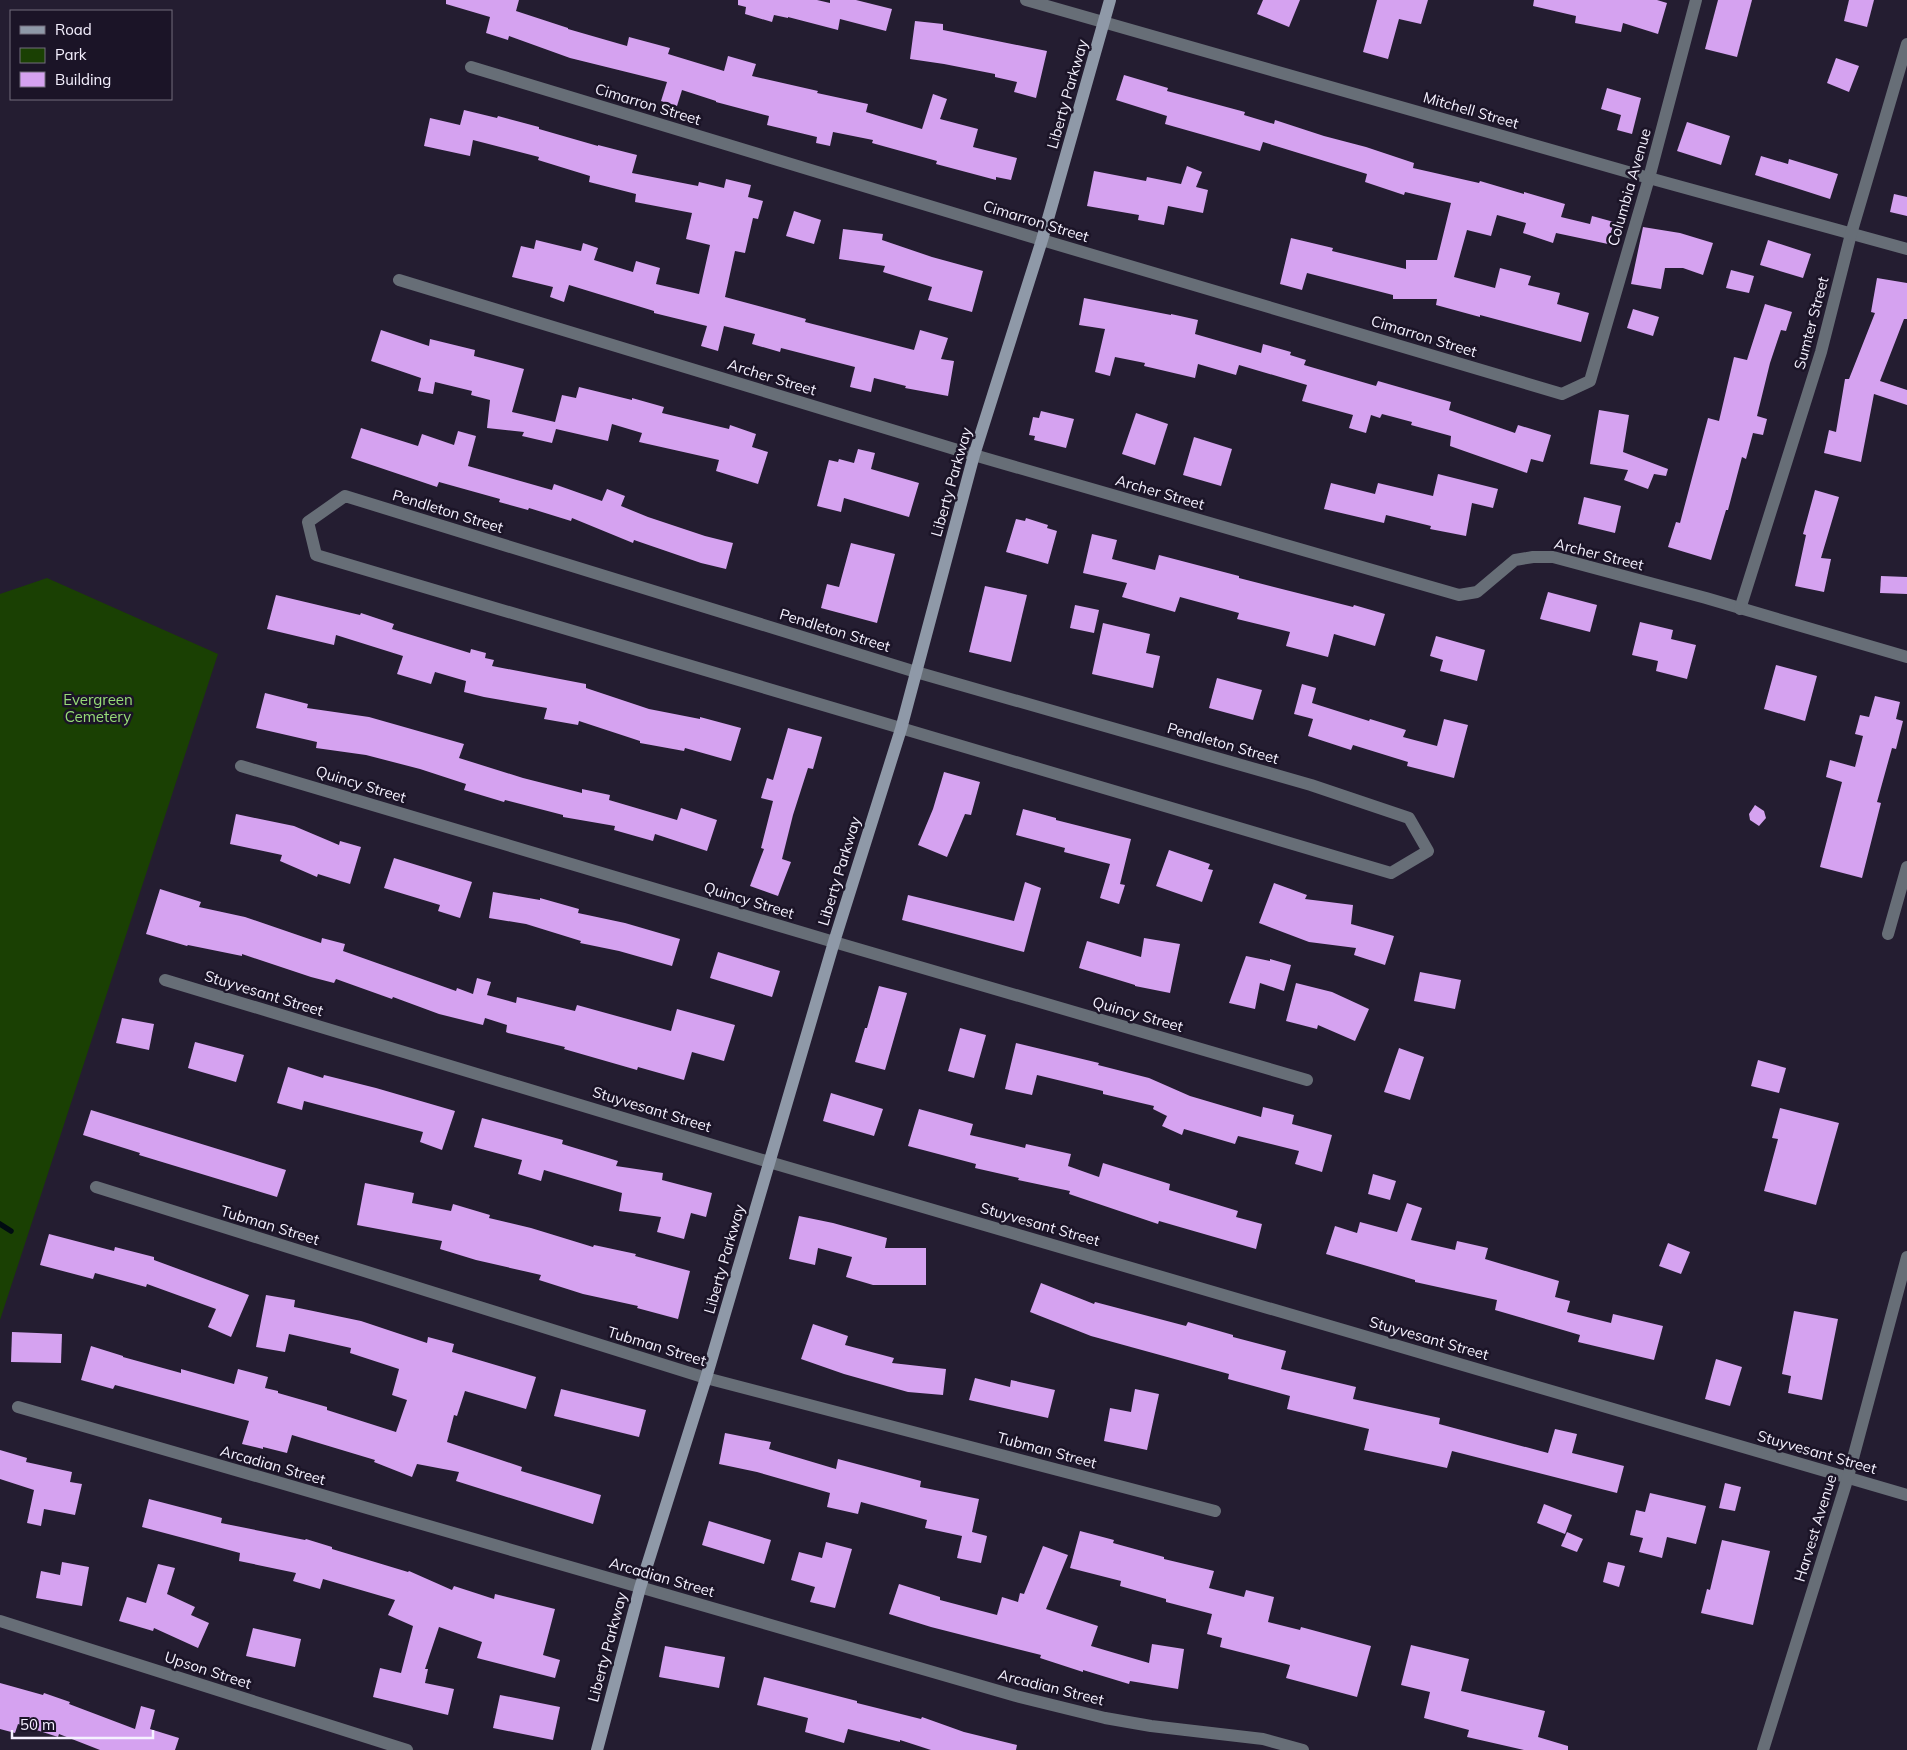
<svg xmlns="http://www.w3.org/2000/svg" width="1907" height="1750" font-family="Mulish,sans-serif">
<rect width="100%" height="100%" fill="#241d31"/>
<path fill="#1a4003" d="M47,578L218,654L0,1320V594Z"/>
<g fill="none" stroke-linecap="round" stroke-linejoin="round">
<path stroke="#010c11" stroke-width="5.5" d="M0,1224L11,1231"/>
</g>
<g fill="#d5a2f0">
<path d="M446,0H519L516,11L568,28V29L627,46L629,37L670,48L668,54L724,71L728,56L756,64L752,76L818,91L817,93L868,104L866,112L922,129L933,94L947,99L940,119L978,129L973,147L1017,158L1011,180L996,177V180L936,164L937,161L872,143L873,140L833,132L830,146L816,143L817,137L767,125L769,116L716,102V101L682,90L677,106L661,101L667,82L570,58L509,36L508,40L486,33L490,17L446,4Z"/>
<path d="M738,0H817L830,3V0H856L892,9L886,31L840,19L838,30L788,17V18L774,15L772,22L745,14L746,7L738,5Z"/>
<path d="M1263,0H1300L1289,27L1257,14Z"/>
<path d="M1377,0H1428L1421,24L1399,19L1388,59L1363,52Z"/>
<path d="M1534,0H1657L1667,3L1658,34L1623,23L1621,32L1575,23L1576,16L1533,6Z"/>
<path d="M1718,0H1752L1737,57L1705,49Z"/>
<path d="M1849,0H1874L1867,27L1844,21Z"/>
<path d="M915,21L943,24V30L1047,51L1036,98L1014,92L1017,82L995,77V74L944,64L910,59Z"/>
<path d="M1836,58L1859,66L1849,92L1827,83Z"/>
<path d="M1124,75L1168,88L1167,91L1245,112L1244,115L1274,124L1275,120L1324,136L1366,147L1414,163L1413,168L1479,183L1480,181L1524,194V192L1565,204L1561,217L1590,224L1592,216L1614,222L1608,244L1556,233L1553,243L1523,233L1526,223L1497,215L1491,236L1467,230L1454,277L1495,288L1500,268L1531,276L1528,285L1560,293L1557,304L1589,313L1581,342L1480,315V317L1436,305L1437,299H1393V295L1307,273L1302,290L1280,284L1291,238L1333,248L1332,251L1406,269V260H1437L1451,203L1405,192L1404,195L1365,182L1367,174L1263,142L1260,151L1165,124L1167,116L1116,100Z"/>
<path d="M1607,88L1641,98L1632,134L1617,130L1621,115L1601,109Z"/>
<path d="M464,110L497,118L498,116L539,127V129L598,146V145L637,155L632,173L698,186L699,182L724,188L726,179L751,185L748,197L763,201L758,219L753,218L745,253L735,251L725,297L806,319L805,322L914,350L920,330L948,338L941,359L954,361L948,396L905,388L906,386L874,378L871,392L850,387L855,367L781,348L780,352L752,344L755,334L724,326L718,351L701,346L707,326L654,313V311L569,285L564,302L550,297L553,287L512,277L521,246L534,249L536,240L581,251L583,243L598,248L594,260L633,272L636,261L660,268L656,284L699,294L710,245L686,239L692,213L635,202L636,194L589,182L590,176L538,160L539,157L473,140L470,156L424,146L430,118L460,125Z"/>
<path d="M1687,122L1730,136L1721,165L1677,151Z"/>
<path d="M1761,156L1788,164L1789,159L1838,174L1830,199L1755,175Z"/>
<path d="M1187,166L1202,172L1196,187L1208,190L1203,213L1168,206L1164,225L1138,220L1139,215L1087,206L1094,171L1146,181L1147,177L1181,184Z"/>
<path d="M1894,194L1907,197V216L1890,212Z"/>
<path d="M794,211L821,220L814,244L786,236Z"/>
<path d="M1643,227L1680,233L1713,243L1703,275L1683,268H1665L1661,289L1631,284Z"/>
<path d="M843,229L883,234L882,240L932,257L983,271L972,312L928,300L932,287L883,272L885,266L839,259Z"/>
<path d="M1768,240L1811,254L1803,278L1760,265Z"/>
<path d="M1731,270L1754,276L1749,293L1726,288Z"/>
<path d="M1877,278L1907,283V319H1904L1880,381L1907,390V405L1874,394L1861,462L1824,453L1829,430L1836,432L1845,379H1849L1875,313L1871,312Z"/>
<path d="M1084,298L1171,315V314L1198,320L1195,334L1261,353L1263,344L1291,352L1290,355L1306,360L1304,365L1376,386L1378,381L1451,402L1449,410L1515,433L1518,425L1551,435L1543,462L1531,459L1527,473L1450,446L1451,436L1411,425L1412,422L1382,414L1380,418L1371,415L1366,433L1349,428L1353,415L1302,401L1307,385L1239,365L1236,375L1198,364L1195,378L1144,366L1145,363L1115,357L1110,376L1095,372L1105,329L1079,325Z"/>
<path d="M1765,304L1792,312L1786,331L1781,330L1770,363L1757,416L1767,419L1763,435L1753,433L1746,459L1742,457L1728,510H1726L1711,560L1668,547L1676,522L1680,523L1708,418L1719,421L1734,357L1747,360Z"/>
<path d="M1633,309L1659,317L1653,336L1627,328Z"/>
<path d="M381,330L429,346L430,339L475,350L474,356L524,369L512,412L555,422L562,395L576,398L579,387L632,400V398L664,407L662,413L729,429L730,425L756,434L752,447L768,452L758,484L716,471L719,460L639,442L642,433L612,424L608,441L556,429L552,443L522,436L524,432L487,428L490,400L471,395L472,391L435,382L433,394L418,391L421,378L371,361Z"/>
<path d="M1599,410L1629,415L1623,452L1668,469L1666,476L1654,474L1648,489L1624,480L1628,470L1590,464Z"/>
<path d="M1041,411L1074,419L1066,448L1034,440L1035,436L1029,435L1033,417L1039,418Z"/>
<path d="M1136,413L1168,424L1155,465L1122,454Z"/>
<path d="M361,428L418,446L422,434L454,445L458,431L476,436L468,466L552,490L554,484L602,501L607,489L625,496L621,506L648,517L705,536L733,543L726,569L701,563L634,540L633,543L572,518L571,521L529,508L528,510L499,502L500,499L439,482L437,487L351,458Z"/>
<path d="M1194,437L1232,449L1221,486L1183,475Z"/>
<path d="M858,449L875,453L871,469L919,483L909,517L844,498L841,512L817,506L829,460L838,462L839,459L854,463Z"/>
<path d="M1438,474L1498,489L1493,508L1472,503L1466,536L1430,529L1431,526L1386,515L1384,523L1324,509L1331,483L1375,494L1378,483L1433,496Z"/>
<path d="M1815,490L1839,497L1821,558L1831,559L1824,592L1795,586L1806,535L1803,534Z"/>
<path d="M1584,497L1621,506L1615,533L1578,524Z"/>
<path d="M1026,518L1048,525L1047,528L1057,531L1048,564L1006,552L1016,519L1025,521Z"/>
<path d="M1092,534L1117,540L1112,559L1155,570L1159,555L1239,576V578L1353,607L1354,605L1385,614L1375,646L1334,634L1328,657L1286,646L1290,632L1237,619L1239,613L1180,597L1175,612L1122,597L1127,583L1083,573Z"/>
<path d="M851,543L895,554L877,623L821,608L827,584L839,587Z"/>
<path d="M1881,576L1907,577V594L1880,593Z"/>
<path d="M985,586L1027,595L1011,662L969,652Z"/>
<path d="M1548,592L1597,605L1590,632L1540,619Z"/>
<path d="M276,595L360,615L361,613L394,624L392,629L470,653L471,649L486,653L485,658L494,660L492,666L586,684V688L649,709L700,719V717L741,728L731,761L685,748L684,751L640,743V741L579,721L578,725L544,719L547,708L484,697L464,692L466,681L435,672L431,684L397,674L403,656L336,635L334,645L267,629Z"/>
<path d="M1075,605L1099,610L1094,633L1070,628Z"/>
<path d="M1640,622L1673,630L1671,639L1696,645L1687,679L1656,671L1658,661L1632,655Z"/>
<path d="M1103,623L1150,634L1146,653L1160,656L1153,688L1092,674Z"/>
<path d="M1436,636L1485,650L1477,681L1440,671L1443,660L1430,656Z"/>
<path d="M1776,665L1817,676L1805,721L1764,709Z"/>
<path d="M1217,678L1262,690L1253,720L1209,708Z"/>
<path d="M1302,684L1316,688L1312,703L1369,721L1370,719L1406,730L1403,737L1437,746L1444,719L1468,725L1454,778L1407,766L1408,762L1353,745L1351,750L1308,736L1313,719L1294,714Z"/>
<path d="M265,693L308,704L307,708L369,717L464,744L459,758L523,778L582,793V789L610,795L609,800L677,820L681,808L717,820L707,851L655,834L653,841L614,830L615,826L563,817V815L505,800L504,802L464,790L466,784L420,769L366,755L316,748L317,742L256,728Z"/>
<path d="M1875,696L1900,702L1896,719L1903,721L1896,749L1892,748L1877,802L1881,803L1862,878L1820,867L1842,782L1826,777L1830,760L1855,767L1863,736L1855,734L1860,715L1869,717Z"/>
<path d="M788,728L822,737L813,769L808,768L793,815L782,859L791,862L778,896L750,886L764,849L761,848L773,801L761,798L767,778L773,780Z"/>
<path d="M944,772L980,782L971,815L965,814L947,857L918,845L933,809Z"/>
<path d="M1755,805L1764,811L1766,818L1759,826L1750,820L1749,814Z"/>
<path d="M1023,809L1056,818V820L1131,839L1120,884L1125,885L1119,904L1100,898L1110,864L1064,852L1065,848L1016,835Z"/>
<path d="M236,814L294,826L339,845L340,841L361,847L350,884L318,874L317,877L280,861L282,855L230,844Z"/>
<path d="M1169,850L1210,864L1208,869L1213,870L1202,902L1156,886Z"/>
<path d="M394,858L472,882L460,918L438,911L440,905L384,888Z"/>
<path d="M1025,882L1041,888L1024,952L902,920L908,895L1014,921Z"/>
<path d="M1274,883L1307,895L1305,899L1353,905L1351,924L1394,936L1385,965L1354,955L1356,948L1309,942L1259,923Z"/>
<path d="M160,889L201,902L199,907L245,917L321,943L322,938L345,944L343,951L456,991L457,988L473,994L477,978L491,982L487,995L516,1003L517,997L575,1011L577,1005L671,1031L677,1009L735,1025L724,1061L692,1052L684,1080L638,1067L637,1070L564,1049L565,1047L508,1033L506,1032L507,1025L485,1018L483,1025L439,1014L393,997L392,999L336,979L334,983L311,977L242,954V956L188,945L187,946L146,934Z"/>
<path d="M493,892L540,900V898L579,909L578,913L625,923L680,939L672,966L619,951L580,943L581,941L526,924L489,918Z"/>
<path d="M1144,938L1180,944L1170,993L1135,986V985L1079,968L1087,941L1141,957Z"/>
<path d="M718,952L780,971L772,997L710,978Z"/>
<path d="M1246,956L1270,961V959L1291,965L1284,991L1260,983L1255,1009L1229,1003Z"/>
<path d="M1420,972L1461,980L1455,1009L1414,1001Z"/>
<path d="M1296,983L1332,992L1369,1009L1355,1041L1318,1025L1317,1029L1286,1021Z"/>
<path d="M879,986L907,993L885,1070L855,1062L865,1028H867Z"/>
<path d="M122,1018L154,1024L149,1050L116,1043Z"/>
<path d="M960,1028L986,1035L974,1078L948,1071Z"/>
<path d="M195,1042L244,1055L236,1082L188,1068Z"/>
<path d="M1016,1043L1099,1063L1098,1065L1149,1078L1190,1096L1261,1117L1263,1107L1294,1115L1292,1124L1332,1135L1322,1172L1295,1164L1299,1151L1238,1136L1235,1144L1184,1129L1182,1135L1162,1126L1167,1116L1153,1109L1154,1106L1103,1094V1091L1037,1075L1032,1095L1005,1089Z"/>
<path d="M1399,1048L1424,1057L1410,1100L1384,1092Z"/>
<path d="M1758,1060L1786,1068L1779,1093L1751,1086Z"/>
<path d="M288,1067L323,1078L324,1075L376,1088L455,1111L442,1150L420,1142L423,1132L304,1101L302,1110L277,1103Z"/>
<path d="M831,1093L883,1109L874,1136L823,1121Z"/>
<path d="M1780,1108L1839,1123L1816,1205L1764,1191L1778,1139L1772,1138Z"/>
<path d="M919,1109L973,1124L970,1135L1025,1148L1026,1144L1071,1154L1068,1166L1099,1177L1103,1163L1170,1184L1169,1190L1238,1211L1236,1217L1262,1224L1256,1249L1159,1221L1158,1224L1069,1194L1070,1191L1018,1180L1019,1178L975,1168L976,1164L908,1146Z"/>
<path d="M91,1110L286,1170L277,1197L139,1155L140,1153L83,1135Z"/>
<path d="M482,1118L563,1140L562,1144L618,1161L616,1166L663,1173L662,1180L712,1193L706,1217L691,1213L684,1239L657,1232L661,1217L619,1211L622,1193L544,1170L541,1181L518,1174L522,1160L474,1147Z"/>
<path d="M1373,1174L1396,1181L1390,1200L1368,1194Z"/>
<path d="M365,1183L414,1193L412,1203L451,1211L453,1204L490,1215L489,1218L531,1228L593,1247L594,1245L636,1254L635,1256L690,1271L678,1319L637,1308L638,1306L583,1294L539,1280L541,1275L476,1260L440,1249L442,1241L357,1225Z"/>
<path d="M1407,1203L1422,1208L1411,1240L1455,1250L1457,1241L1488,1248L1485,1259L1559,1281L1555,1297L1570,1301L1567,1312L1611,1323L1613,1314L1663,1326L1654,1360L1578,1342L1580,1335L1495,1310L1497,1300L1415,1282V1280L1326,1254L1335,1226L1357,1233L1360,1222L1397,1232Z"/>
<path d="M799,1216L833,1223L887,1238L885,1248H926V1285H873L846,1277L852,1257L818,1248L815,1265L789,1259Z"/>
<path d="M49,1234L114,1251L115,1247L154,1257V1260L249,1295L231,1337L208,1327L216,1309L147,1284L146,1287L95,1273L93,1279L40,1265Z"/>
<path d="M1668,1243L1690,1252L1681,1274L1659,1266Z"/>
<path d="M1041,1283L1094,1304L1095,1302L1186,1326L1188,1322L1233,1335V1337L1286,1351L1281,1369L1356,1387L1353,1399L1440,1418L1439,1424L1548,1453L1555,1429L1577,1434L1572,1453L1624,1466L1617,1493L1452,1451L1447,1468L1364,1450L1369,1429L1287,1409L1290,1396L1228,1379L1229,1374L1091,1336L1030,1312Z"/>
<path d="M266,1295L295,1300L294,1307L361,1321L427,1343L428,1337L454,1344L452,1352L536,1377L526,1409L465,1391L457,1416L454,1415L447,1442L522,1467L521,1471L601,1495L593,1524L456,1481L459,1472L417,1464L412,1477L374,1462L375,1460L292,1435L287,1453L263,1447V1449L242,1444L249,1421L115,1385L113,1389L81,1380L91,1346L123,1356V1357L181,1373V1369L234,1384L238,1369L268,1377L265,1388L278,1391V1393L327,1407V1410L396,1432L407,1400L392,1395L399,1369L350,1353L351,1348L289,1334L285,1352L256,1347Z"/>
<path d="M1794,1311L1838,1319L1822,1400L1788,1393L1791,1376L1782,1374Z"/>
<path d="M813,1324L848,1336L845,1345L894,1358L892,1363L946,1369L943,1395L908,1392L844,1374L801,1359Z"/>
<path d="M12,1332L62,1334L61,1363L11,1362Z"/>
<path d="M1716,1359L1742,1367L1730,1406L1705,1399Z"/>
<path d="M975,1378L1010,1387L1011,1380L1055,1390L1048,1418L969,1400Z"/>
<path d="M561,1389L646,1410L639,1437L554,1416Z"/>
<path d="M1135,1389L1159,1394L1147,1450L1104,1441L1110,1408L1131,1412Z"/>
<path d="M725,1433L771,1442L769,1449L836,1469L838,1459L921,1481L920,1487L979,1499L972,1532L987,1536L981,1563L957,1558L962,1536L925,1528L927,1520L861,1502L858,1514L827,1507L830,1493L757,1472L719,1464Z"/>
<path d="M0,1450L27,1458L26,1462L72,1472L70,1482L82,1484L75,1515L44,1509L41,1526L27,1523L34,1490L0,1479Z"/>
<path d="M1725,1483L1741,1487L1735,1511L1719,1508Z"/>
<path d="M1650,1493L1706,1506L1696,1544L1667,1537L1662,1558L1639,1552L1643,1538L1630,1535L1636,1510L1645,1512Z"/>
<path d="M149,1499L222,1518L221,1523L305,1540L306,1539L332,1547V1549L408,1572L409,1571L452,1590L454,1586L494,1599L495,1594L555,1609L543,1655L560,1660L555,1678L477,1658L482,1642L439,1627L425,1669H428L425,1683L454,1689L448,1715L373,1697L380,1668L401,1673L413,1626L388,1615L395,1600L323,1579L320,1589L293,1581L296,1573L239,1561L240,1553L142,1527Z"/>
<path d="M1544,1504L1572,1515L1565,1534L1537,1523Z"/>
<path d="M709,1521L771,1540L764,1564L702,1545Z"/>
<path d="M1080,1531L1114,1540L1113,1543L1164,1557V1559L1214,1571L1209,1588L1244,1597L1246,1590L1274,1597L1268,1622L1300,1630L1301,1627L1371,1646L1357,1697L1286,1678L1290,1665L1220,1647L1222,1638L1207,1634L1212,1614L1166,1602V1599L1120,1586L1121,1581L1070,1568Z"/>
<path d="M1567,1532L1583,1539L1577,1552L1561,1546Z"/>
<path d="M1722,1540L1770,1551L1753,1625L1701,1613L1707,1589L1710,1590Z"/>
<path d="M826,1542L852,1549L835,1608L810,1602L815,1587L791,1580L799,1552L822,1558Z"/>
<path d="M1043,1546L1068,1555L1046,1609L1098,1626L1091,1646L1149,1663L1152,1644L1184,1649L1178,1689L1130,1681L1129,1684L1083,1670V1672L1040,1658L1041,1655L931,1627L889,1614L899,1584L940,1597V1600L997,1615L1002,1597L1018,1602L1020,1593L1024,1594Z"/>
<path d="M62,1562L89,1567L82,1606L36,1598L41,1571L60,1575Z"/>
<path d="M1608,1562L1625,1566L1619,1587L1603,1582Z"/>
<path d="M158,1564L175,1568L167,1594L195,1607L191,1615L209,1623L198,1648L154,1628L153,1631L119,1621L127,1597L146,1603Z"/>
<path d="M253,1628L301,1639L295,1667L246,1656Z"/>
<path d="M1411,1645L1469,1659L1461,1691L1545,1711L1538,1737L1568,1746V1750H1524L1467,1737L1469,1730L1424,1718L1430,1692L1401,1685Z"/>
<path d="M665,1646L725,1657L719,1688L659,1677Z"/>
<path d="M764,1677L857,1701V1703L921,1719L922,1717L964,1732L1017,1745L1016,1750H931L900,1740V1742L848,1729L844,1743L805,1732L808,1718L757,1705Z"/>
<path d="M0,1683L43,1695L44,1693L70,1702L69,1704L135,1729L141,1706L155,1710L150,1729L179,1738L175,1750H100L59,1734L58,1737L18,1724L15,1733L0,1729Z"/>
<path d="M500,1695L560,1707L553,1740L493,1728Z"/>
</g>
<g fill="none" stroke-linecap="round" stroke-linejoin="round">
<g stroke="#676e77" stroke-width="12">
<path d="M1026,0L1649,178L1907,249"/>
<path d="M471,67L1042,240L1562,394L1590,381L1649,178L1696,0"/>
<path d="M399,280L974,455L1459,595L1477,592L1515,560L1533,557H1553L1706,598L1907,657"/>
<path d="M345,496L916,672L1311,785L1409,818L1428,851L1391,873L316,555L308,522Z"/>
<path d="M1740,609L1821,352L1851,234L1907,44"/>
<path d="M241,766L834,942L1307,1080"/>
<path d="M1888,934L1907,867"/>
<path d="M165,980L769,1162L1907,1495"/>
<path d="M96,1187L706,1378L1215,1511"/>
<path d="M18,1407L1016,1696L1105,1718L1151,1726L1263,1739L1303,1750"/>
<path d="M0,1621L407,1750"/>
<path d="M1763,1750L1848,1477L1907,1257"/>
</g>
<path stroke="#8f99a8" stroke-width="12" d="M597,1750L640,1588L706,1378L834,942L901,729L974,455L1042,240L1110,0"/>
</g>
<g text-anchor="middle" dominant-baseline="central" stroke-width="5" stroke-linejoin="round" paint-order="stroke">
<g font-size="15" fill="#f5f1ff" stroke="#1b1427">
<text transform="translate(1067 94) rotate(-74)">Liberty Parkway</text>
<text transform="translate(648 104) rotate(17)">Cimarron Street</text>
<text transform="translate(1471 110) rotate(16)">Mitchell Street</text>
<text transform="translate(1629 187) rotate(-74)">Columbia Avenue</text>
<text transform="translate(1036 221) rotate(17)">Cimarron Street</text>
<text transform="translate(1811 323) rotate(-75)">Sumter Street</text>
<text transform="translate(1424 336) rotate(17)">Cimarron Street</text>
<text transform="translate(772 377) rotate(17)">Archer Street</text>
<text transform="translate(951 482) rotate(-74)">Liberty Parkway</text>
<text transform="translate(1160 492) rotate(16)">Archer Street</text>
<text transform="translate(448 511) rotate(17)">Pendleton Street</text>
<text transform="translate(1599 554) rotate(14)">Archer Street</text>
<text transform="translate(835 630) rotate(17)">Pendleton Street</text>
<text transform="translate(1223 743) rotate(16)">Pendleton Street</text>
<text transform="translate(361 784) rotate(17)">Quincy Street</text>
<text transform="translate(839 871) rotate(-73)">Liberty Parkway</text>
<text transform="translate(749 900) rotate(17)">Quincy Street</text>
<text transform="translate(264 993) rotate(17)">Stuyvesant Street</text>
<text transform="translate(1138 1014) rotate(16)">Quincy Street</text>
<text transform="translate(652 1109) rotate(17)">Stuyvesant Street</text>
<text transform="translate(1040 1224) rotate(16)">Stuyvesant Street</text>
<text transform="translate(270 1225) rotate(17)">Tubman Street</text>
<text transform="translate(724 1259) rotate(-74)">Liberty Parkway</text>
<text transform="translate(1429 1338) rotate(16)">Stuyvesant Street</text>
<text transform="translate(657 1346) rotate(17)">Tubman Street</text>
<text transform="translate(1047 1450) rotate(15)">Tubman Street</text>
<text transform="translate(1817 1452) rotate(16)">Stuyvesant Street</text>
<text transform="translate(273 1465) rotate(16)">Arcadian Street</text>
<text transform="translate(1815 1528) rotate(-73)">Harvest Avenue</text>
<text transform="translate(662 1577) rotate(16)">Arcadian Street</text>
<text transform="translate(607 1647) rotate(-75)">Liberty Parkway</text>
<text transform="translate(208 1670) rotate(18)">Upson Street</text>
<text transform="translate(1051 1687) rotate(14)">Arcadian Street</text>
</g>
<g font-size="15" fill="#97dc78" stroke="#1b1427">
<text x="98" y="699">Evergreen<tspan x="98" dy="17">Cemetery</tspan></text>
</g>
</g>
<rect x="10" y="10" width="162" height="90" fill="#1b1427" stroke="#726c7d"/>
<rect x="20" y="26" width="25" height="8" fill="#8f99a8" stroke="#726c7d"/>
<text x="55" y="35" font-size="15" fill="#f5f1ff">Road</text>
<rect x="20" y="48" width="25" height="15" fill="#1a4003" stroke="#726c7d"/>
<text x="55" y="60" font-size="15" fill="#f5f1ff">Park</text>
<rect x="20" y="72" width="25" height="15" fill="#d5a2f0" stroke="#726c7d"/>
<text x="55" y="85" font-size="15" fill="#f5f1ff">Building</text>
<path d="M12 1730v8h141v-8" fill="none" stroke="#f5f1ff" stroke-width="2.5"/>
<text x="20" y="1730" font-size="15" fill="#f5f1ff" stroke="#1b1427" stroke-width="4" paint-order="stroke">50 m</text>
</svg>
